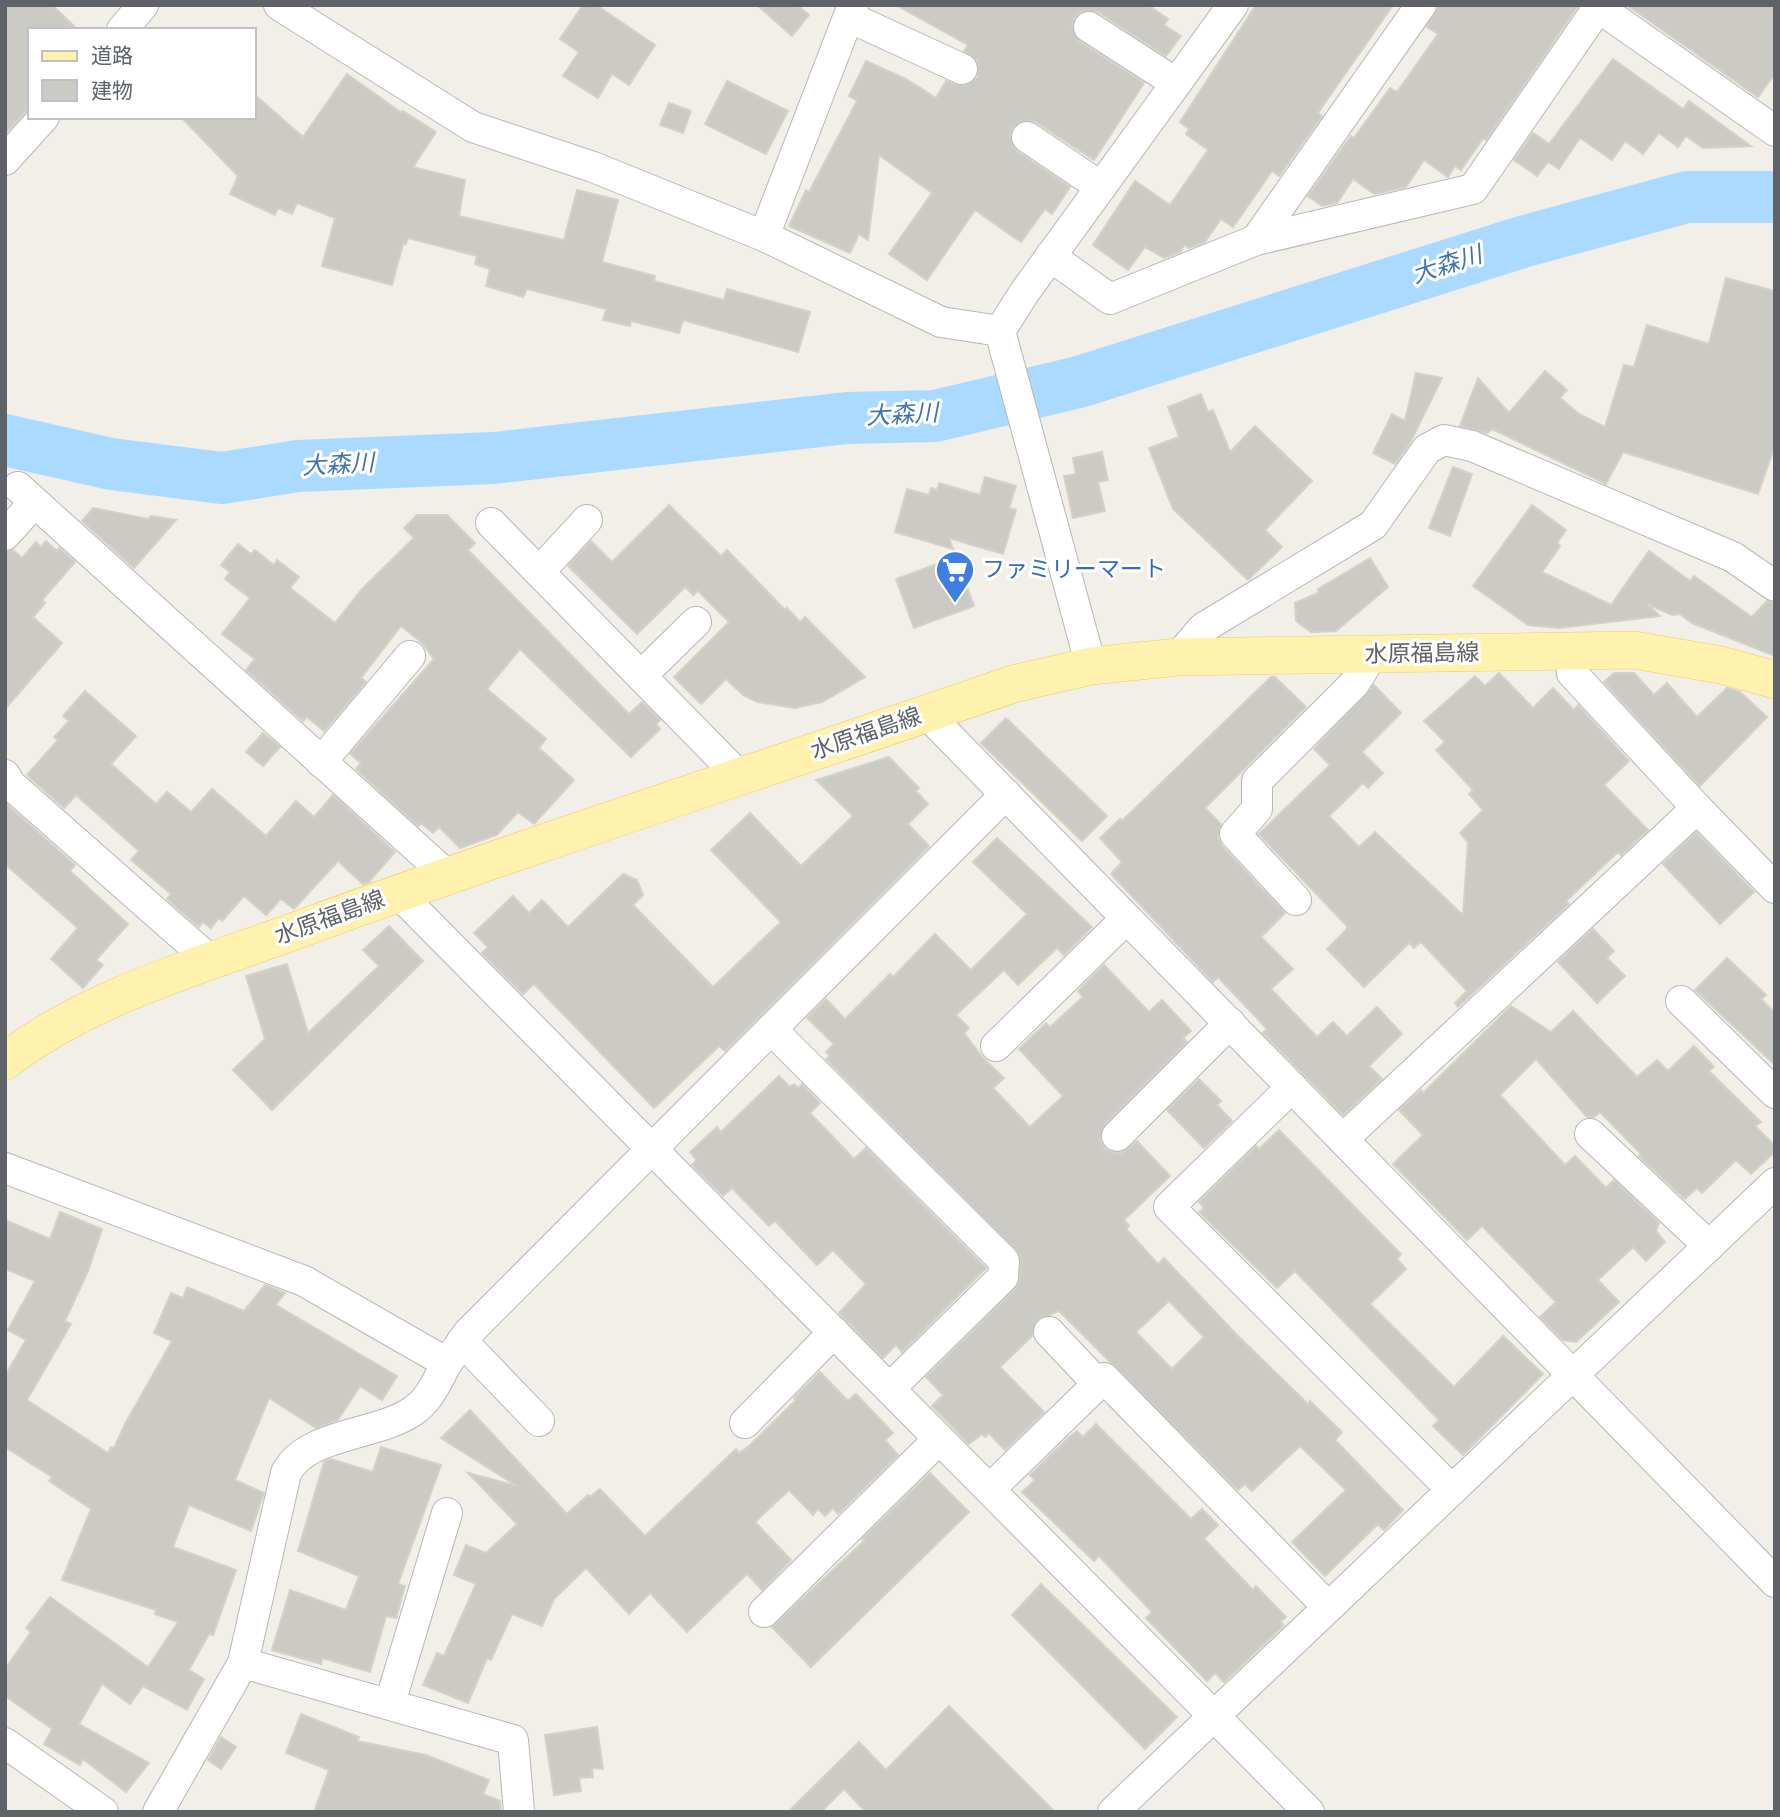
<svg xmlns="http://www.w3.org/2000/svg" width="1780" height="1817" font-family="'Varela Round','Noto Sans JP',sans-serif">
<rect width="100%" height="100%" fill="#f1efe8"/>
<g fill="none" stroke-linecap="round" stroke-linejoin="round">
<path stroke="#aadaff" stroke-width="52" d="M5,440L111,464L222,478L298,466L494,458L847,418L935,416L1079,382L1522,242L1687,197H1775"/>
</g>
<g fill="#cccac5" stroke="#d6d1c6" stroke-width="2" fill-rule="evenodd">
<path d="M5,5H52L78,30H30V107L5,134Z"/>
<path d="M583,5H596L655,45L629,85L612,74L598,98L563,76L579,52L560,39Z"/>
<path d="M757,5H797L809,15L792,36Z"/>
<path d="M896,5H1148L1168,19L1164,25L1181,36L1166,56L1098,12L1082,11L1075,17L1072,27L1079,41L1144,83L1094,160L1036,122L1028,120L1013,127L1010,136L1017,151L1070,187L1052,214L1045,209L1021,242L975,210L927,280L889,254L932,193L879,155L868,240L859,234L850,253L789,226L806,190L809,192L857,101L849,96L866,61L906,79L936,98L946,81L964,86L978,77L977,60L964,51L968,45Z"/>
<path d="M1256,5H1393L1318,113L1322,116L1279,176L1272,171L1233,227L1221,219L1205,242L1189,248L1185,245L1180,252L1164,258L1145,247L1128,270L1093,245L1135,181L1170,205L1208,150L1186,134L1189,129L1180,122Z"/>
<path d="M1438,5L1578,6L1486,140L1483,138L1461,170L1455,166L1448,177L1424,160L1406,187L1374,194L1353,179L1337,203L1322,206L1308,196L1351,136L1354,138L1390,88L1397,92L1438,34L1427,27Z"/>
<path d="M1627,5H1775V74L1758,97Z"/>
<path d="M1613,59L1683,109L1689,101L1751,146L1703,148L1686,136L1678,147L1659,133L1643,154L1625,141L1612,160L1580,138L1559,169L1548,162L1537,176L1514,160L1533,133L1549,144Z"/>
<path d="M347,74L402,113L403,111L436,132L413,167L465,180L459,216L564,240L577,190L618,200L602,262L655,276L654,281L724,300L727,289L810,312L798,352L683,320L679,333L631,321L630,326L603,320L606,309L527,289L523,297L486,286L490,269L475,264L477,256L408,238L406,244H403L392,285L322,266L335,218L297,203L292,214L278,208L275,215L230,194L238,176L181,117H254V94L303,137Z"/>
<path d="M727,81L788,111L766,154L705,124Z"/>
<path d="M669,103L691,111L683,133L660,125Z"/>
<path d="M1726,278L1775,291V445L1758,494L1623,452L1606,484L1492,429L1487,433L1460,426L1478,378L1509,413L1545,371L1567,390L1560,398L1579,414L1605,427L1624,365L1634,367L1647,325L1709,344Z"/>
<path d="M1416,373L1442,378L1410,443L1395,464L1373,453L1392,414L1405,421Z"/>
<path d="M1201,394L1208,412L1213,410L1230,452L1255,426L1312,481L1265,530L1282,547L1248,580L1173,509L1149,448L1179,437L1168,407Z"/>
<path d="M1102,452L1108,480L1098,482L1105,511L1073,518L1064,476L1076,474L1073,458Z"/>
<path d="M1453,467L1472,474L1450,536L1429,528Z"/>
<path d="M985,477L1016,486L1009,508L1016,510L1003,554L949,538L953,549L895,532L907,489L929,495L931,488L937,490L939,483L980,495Z"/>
<path d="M669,505L721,556L727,550L785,610L787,608L800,622L805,617L865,677L822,702L795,708L757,702L743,695L726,679L701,704L674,677L729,622L698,591L693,595L685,587L637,634L568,566L591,541L612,562Z"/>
<path d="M1532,505L1566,530L1557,543L1560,546L1542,572L1611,605L1649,551L1690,581L1694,576L1752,617L1767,601L1775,603V656L1692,623L1680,614L1672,615L1647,604L1660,616L1559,628L1528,625L1473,586Z"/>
<path d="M93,508L148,519L151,516L176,520L134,568L82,521Z"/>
<path d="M417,515H447L475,543L468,550L629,714L642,702L660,720L656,724L660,729L631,757L520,649L487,689L546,739L539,748L574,780L534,824L518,812L497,835L460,848L439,827L433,833L421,823L418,826L356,769L361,763L350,754L434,659L422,643L401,626L361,678L366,682L324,731L307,717L303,721L246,670L255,659L222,634L250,598L225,579L230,572L221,565L238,544L251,554L255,550L274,565L277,560L299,577L290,588L335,623L362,589L414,538L404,528Z"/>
<path d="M46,541L57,551L59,548L75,562L42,600L45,603L33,617L62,643L5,709V552L13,550L22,558L36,542L41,547Z"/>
<path d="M956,557L974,606L914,628L896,579Z"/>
<path d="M1370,558L1388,587L1336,631L1311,632L1296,621L1295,603L1318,593V589Z"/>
<path d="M1499,673L1533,708L1553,688L1574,710L1578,705L1629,761L1604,785L1648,830L1621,855L1618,852L1566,901L1569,904L1458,1007L1455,1003L1467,991L1421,942L1414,948L1409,943L1364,987L1327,949L1346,930L1347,926L1259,834L1330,765L1314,749L1374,685L1401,713L1362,752L1383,773L1368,788L1363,783L1329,816L1359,847L1375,832L1463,915L1468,842L1460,833L1483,810L1469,794L1473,790L1436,750L1445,742L1424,721L1475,676L1485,686Z"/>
<path d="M1614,673H1634L1654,695L1667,683L1697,717L1727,688L1740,692L1767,717L1700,786L1604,682Z"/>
<path d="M1271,677H1275L1306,707L1205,808L1221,824L1218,838L1222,846L1285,913L1261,937L1293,969L1271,989L1317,1037L1333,1022L1347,1036L1377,1007L1402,1034L1369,1066L1382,1079L1343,1115L1263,1033L1267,1029L1218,977L1213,982L1111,874L1122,862L1100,838L1120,819L1122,821Z"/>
<path d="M85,691L136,736L111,764L156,804L167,792L191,812L212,789L266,836L296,801L314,817L333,795L395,852L369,882L363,884L338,861L294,909L281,899L266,915L244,896L222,921L219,918L211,928L203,922L199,927L167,899L171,894L131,860L139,851L76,795L64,808L27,775L58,740L54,737L69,721L63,716Z"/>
<path d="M1006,718L1107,816L1082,841L981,743Z"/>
<path d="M263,733L280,747L263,766L246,752Z"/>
<path d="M889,757L919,788L916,791L928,804L908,824L929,846L725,1051L719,1046L654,1108L534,984L523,994L482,953L488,947L474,933L513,896L529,913L542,900L568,927L623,874L637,880L643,895L633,905L713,987L781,922L711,850L750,813L801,866L853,816L816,780Z"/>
<path d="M5,803L75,865L70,871L128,924L96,960L103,965L83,988L51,959L78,928L5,864Z"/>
<path d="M1696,832L1754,892L1720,924L1663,864Z"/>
<path d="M997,838L1092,927L1064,955L1057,948L1018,985L1004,970L956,1015L969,1028L964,1033L983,1058L1004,1078L993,1088L1030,1127L1063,1096L1019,1049L1046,1023L1050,1027L1083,997L1078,991L1104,965L1149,1012L1162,1000L1191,1031L1183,1038L1187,1042L1105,1124L1100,1140L1105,1149L1113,1153H1122L1137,1141L1170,1176L1124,1220L1129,1226L1126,1229L1158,1264L1164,1258L1236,1334L1308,1404L1310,1401L1342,1432L1335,1440L1403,1510L1384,1530L1378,1524L1325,1576L1292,1542L1346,1490L1300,1446L1252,1491L1245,1484L1238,1490L1059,1311L1037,1320L1032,1336L1000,1367L1044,1412L1005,1450L989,1433L985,1437L982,1434L969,1444L932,1406L943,1395L926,1377L1015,1289L1020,1278V1255L826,1059L830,1056L826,1052L834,1044L807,1018L826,999L845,1019L890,974L893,977L935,934L971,970L1027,914L973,862ZM1169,1301L1204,1337L1172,1369L1136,1332Z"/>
<path d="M389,926L423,961L272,1110L233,1070L265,1039L246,976L287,964L308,1033L379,966L363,950Z"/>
<path d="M1593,929L1614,951L1607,958L1625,976L1597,1003L1558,962Z"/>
<path d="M1727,958L1766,995L1761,999L1775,1013V1065L1695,990Z"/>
<path d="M1511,1006L1551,1032L1573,1011L1637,1077L1657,1060L1668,1071L1694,1046L1714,1067L1709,1071L1761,1122L1755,1126L1775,1146V1152L1751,1174L1736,1160L1702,1193L1697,1188L1685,1199L1639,1156L1641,1154L1600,1112L1594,1117H1587L1536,1059L1500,1095L1565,1165L1575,1156L1606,1188L1614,1180L1659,1223L1656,1231L1665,1242L1646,1261L1633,1247L1598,1280L1619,1302L1576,1342L1563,1340L1540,1317L1556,1302L1482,1226L1467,1240L1393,1164L1423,1135L1399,1110L1421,1090L1423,1093Z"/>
<path d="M779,1076L790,1087L794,1084L798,1088L802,1084L820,1103L810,1113L854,1159L866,1148L986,1268L902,1352L896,1345L883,1358L839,1313L866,1284L833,1250L817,1265L775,1221L769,1226L732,1188L723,1196L692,1165L697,1160L690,1152L717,1127L721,1132Z"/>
<path d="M1199,1079L1221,1101L1217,1105L1232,1121L1204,1148L1167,1110Z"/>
<path d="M1279,1130L1401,1254L1397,1259L1406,1269L1370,1304L1454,1387L1503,1336L1543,1374L1463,1455L1433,1426L1439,1420L1295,1271L1277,1288L1199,1212L1204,1208L1199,1202L1256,1146L1259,1149Z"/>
<path d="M60,1212L102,1229L88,1271L65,1321L71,1324L27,1400L108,1453L111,1447L114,1448L125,1424L172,1341L154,1333L171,1293L183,1298L187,1287L244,1311L265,1285L285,1293L276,1305L397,1376L382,1400L360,1386L338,1420L316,1428L269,1398L235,1480L264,1493L251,1531L189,1505L173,1547L236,1570L213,1635L209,1634L189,1670L204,1679L187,1710L143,1686L130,1704L102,1684L79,1724L149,1763L126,1792L83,1759L80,1765L44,1744L52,1729L5,1696V1669L31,1632L26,1628L50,1597L148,1667L178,1622L155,1614L156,1610L62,1580L91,1509L49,1481L52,1477L5,1447V1376L26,1340L8,1330L35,1281L5,1269V1220L50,1239Z"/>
<path d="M820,1372L848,1401L856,1394L893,1433L885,1440L898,1455L838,1514L833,1508L825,1516L818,1509L813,1515L789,1490L755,1522L791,1560L762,1590L747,1574L687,1632L650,1593L629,1614L586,1568L554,1599L542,1626L512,1614L491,1660L487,1658L468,1703L423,1685L437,1653L444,1656L476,1584L454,1575L466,1545L486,1553L517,1524L468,1473L517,1486L441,1438L470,1410L567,1514L588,1495L590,1497L600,1489L645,1536L736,1449L739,1453L750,1445L796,1400L794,1398Z"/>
<path d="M1096,1424L1191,1519L1202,1509L1218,1525L1204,1539L1253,1590L1256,1586L1286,1617L1280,1622L1284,1625L1224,1682L1215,1673L1207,1681L1146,1618L1152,1612L1099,1556L1094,1561L1022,1492L1035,1480L1030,1475L1068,1438L1077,1431L1083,1437Z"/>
<path d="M381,1447L441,1465L398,1584L405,1586L396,1618L386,1616L370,1672L322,1658L321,1664L272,1650L290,1590L346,1610L359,1576L298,1551L324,1462L331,1459L373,1472Z"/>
<path d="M930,1473L969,1512L811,1667L772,1627L864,1541L862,1539Z"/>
<path d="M1041,1584L1177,1717L1145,1749L1012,1615Z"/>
<path d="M949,1706L1055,1812H866L844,1789L821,1812H788L859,1742L886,1770Z"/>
<path d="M301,1714L359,1737L357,1741L426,1755L489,1780L483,1794L500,1801L501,1812H314L329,1770L286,1753Z"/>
<path d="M597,1727L603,1769L592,1768L593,1777L579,1778L581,1791L554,1795L545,1735Z"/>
<path d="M221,1737L236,1747L221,1769L208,1760Z"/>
</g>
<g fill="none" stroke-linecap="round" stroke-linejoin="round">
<g stroke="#b5b8bc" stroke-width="32">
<g id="minor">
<path d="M279,5L473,127L593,167L764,236L941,322L1000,331"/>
<path d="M1595,5L1775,131"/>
<path d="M849,17L962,69"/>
<path d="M1089,27L1176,83"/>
<path d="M122,30L143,5"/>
<path d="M1027,137L1101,187"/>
<path d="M5,160L44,117"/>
<path d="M764,236L853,5"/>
<path d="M1256,240L1421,5"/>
<path d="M1050,256L1110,299L1256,240L1473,189L1598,8"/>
<path d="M18,487L448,876"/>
<path d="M491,523L740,777"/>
<path d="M5,535L33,504"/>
<path d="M539,572L587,520"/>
<path d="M1571,651L1572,673L1697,808"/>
<path d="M1178,657L1203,628L1373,525L1427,449L1444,440L1472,446L1733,557L1775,586"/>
<path d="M1091,666L1000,331L1024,293L1233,5"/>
<path d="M641,676L696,622"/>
<path d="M927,714L1775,1582"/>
<path d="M321,762L410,656"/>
<path d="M5,775L10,784L212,962"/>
<path d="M398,893L1309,1812"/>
<path d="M1296,900L1235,834L1257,809V781L1354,684L1372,655"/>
<path d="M1681,1001L1775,1093"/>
<path d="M771,1029L1004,1261L1003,1277L890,1388"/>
<path d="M996,1046L1126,919"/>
<path d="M1292,1087L1169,1207L1452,1490"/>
<path d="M1590,1134L1709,1246"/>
<path d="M1117,1136L1230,1023"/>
<path d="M1343,1139L1697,808L1775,888"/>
<path d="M5,1168L304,1281L447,1363L469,1332L1006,794"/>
<path d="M1049,1332L1098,1384"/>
<path d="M462,1341L539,1421"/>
<path d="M745,1423L834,1332"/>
<path d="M990,1489L1104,1378L1328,1607"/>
<path d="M764,1612L939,1439"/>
<path d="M243,1663L513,1740L519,1812"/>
<path d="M390,1703L447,1513"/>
<path d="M5,1743L103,1812"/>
<path d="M158,1812L243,1663L286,1473C306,1433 377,1436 413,1411C430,1400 438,1379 447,1363"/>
<path d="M1113,1812L1775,1183"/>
</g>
</g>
<g stroke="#f2c960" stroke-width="38">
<path id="major" d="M5,1061C94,993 208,964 311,925C543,840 779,765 1013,684L1091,666L1178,657L1634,650L1721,665L1775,680"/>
</g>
<use href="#minor" stroke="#fff" stroke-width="30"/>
<use href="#major" stroke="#fff2af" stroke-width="37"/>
</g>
<defs>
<g id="supermarket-pin" transform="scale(2.0125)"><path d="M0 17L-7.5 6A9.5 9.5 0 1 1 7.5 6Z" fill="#3f7fe0" stroke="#fff"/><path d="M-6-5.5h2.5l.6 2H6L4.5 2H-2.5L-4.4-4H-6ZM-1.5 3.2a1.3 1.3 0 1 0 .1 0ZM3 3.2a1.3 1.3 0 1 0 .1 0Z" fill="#fff"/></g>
</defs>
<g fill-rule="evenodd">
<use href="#supermarket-pin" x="955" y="570"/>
</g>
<g text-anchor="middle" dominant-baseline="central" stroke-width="6" stroke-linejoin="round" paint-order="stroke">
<g font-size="23" fill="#366cbe" stroke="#fff" text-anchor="start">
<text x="982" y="570">ファミリーマート</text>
</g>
<g font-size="23" fill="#5f6368" stroke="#fff">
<text transform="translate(1422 654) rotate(-1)">水原福島線</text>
<text transform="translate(866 734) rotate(-19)">水原福島線</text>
<text transform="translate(330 918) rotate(-20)">水原福島線</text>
</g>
<g font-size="24" font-style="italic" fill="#4174aa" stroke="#fff">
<text transform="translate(1447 265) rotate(-18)">大森川</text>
<text transform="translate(902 415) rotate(-3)">大森川</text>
<text transform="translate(338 465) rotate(-3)">大森川</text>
</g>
</g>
<rect width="1780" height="1817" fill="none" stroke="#5f6368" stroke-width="14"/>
<rect x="28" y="28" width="228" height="91" fill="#ffffff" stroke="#bfc1c3" stroke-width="2"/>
<rect x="42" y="51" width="35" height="10" fill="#fff2af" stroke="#bfc1c3" stroke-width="2"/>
<text x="91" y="63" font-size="21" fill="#5f6368">道路</text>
<rect x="42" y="80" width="35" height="21" fill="#cccac5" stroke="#bfc1c3" stroke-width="2"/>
<text x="91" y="98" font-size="21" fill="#5f6368">建物</text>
</svg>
